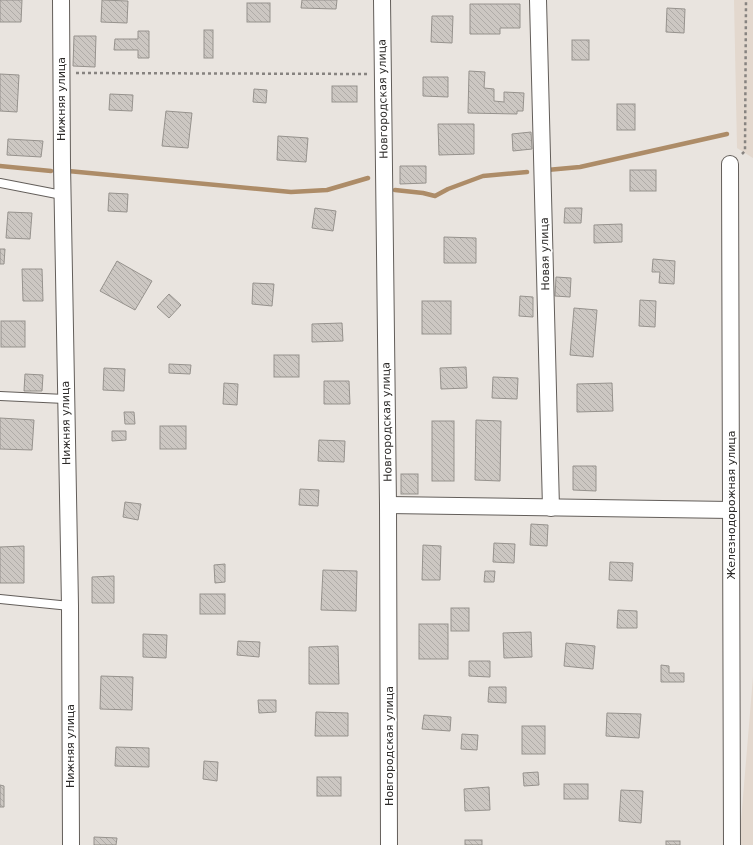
<svg xmlns="http://www.w3.org/2000/svg" width="753" height="845" font-family="'DejaVu Sans',sans-serif">
<defs>
<pattern id="building-back-hatch" width="6" height="6" patternUnits="userSpaceOnUse"><rect width="6" height="6" fill="#ccc7c2"/><path d="M-1 5l2 2M0 0l6 6M5-1l2 2" fill="none" stroke="#afaba7"/></pattern>
</defs>
<rect width="100%" height="100%" fill="#e9e4df"/>
<g fill="#e3d8ce">
<path d="M734,0H753V158L737,148Z"/>
<path d="M753,677V845H739Z"/>
</g>
<g fill="none" stroke-linecap="round" stroke-linejoin="round">
<g stroke="#ad8c68" stroke-width="4.5">
<path d="M0,166L51,171"/>
<path d="M547,170L580,167L727,134"/>
<path d="M68,171L291,192L327,190L368,178"/>
<path d="M395,190L423,193L435,196L448,189L483,176L527,172"/>
</g>
</g>
<g fill="url(#building-back-hatch)" stroke="#96928d">
<path d="M0,0H22L21,22H0Z"/>
<path d="M102,0L128,1L127,23L101,22Z"/>
<path d="M302,0H337L336,9L301,8Z"/>
<rect x="247" y="3" width="23" height="19"/>
<path d="M470,4H520V28H500V34H470Z"/>
<path d="M667,8L685,9L684,33L666,32Z"/>
<path d="M432,16H453L452,43L431,42Z"/>
<rect x="204" y="30" width="9" height="28"/>
<path d="M138,31H149V58H138V50H114L115,39H138Z"/>
<path d="M74,36H96L95,67L73,66Z"/>
<rect x="572" y="40" width="17" height="20"/>
<path d="M469,71L485,72L484,88L494,89V101L504,102V92L524,93L523,111H517V114L468,113Z"/>
<path d="M0,74L19,75L17,112L0,111Z"/>
<path d="M423,77H448V97L423,96Z"/>
<rect x="332" y="86" width="25" height="16"/>
<path d="M254,89L267,90L266,103L253,102Z"/>
<path d="M110,94L133,95L132,111L109,110Z"/>
<rect x="617" y="104" width="18" height="26"/>
<path d="M166,111L192,113L188,148L162,146Z"/>
<path d="M438,124H474V154L439,155Z"/>
<path d="M531,132L532,149L513,151L512,134Z"/>
<path d="M278,136L308,138L306,162L277,160Z"/>
<path d="M8,139L43,141L41,157L7,155Z"/>
<path d="M400,166H426V183L400,184Z"/>
<rect x="630" y="170" width="26" height="21"/>
<path d="M109,193L128,194L127,212L108,211Z"/>
<path d="M315,208L336,211L333,231L312,228Z"/>
<path d="M565,208H582L581,223H564Z"/>
<path d="M8,212L32,213L30,239L6,238Z"/>
<path d="M622,224V242L594,243V225Z"/>
<path d="M444,237L476,238V263H444Z"/>
<path d="M0,249H5L4,264H0Z"/>
<path d="M653,259L675,261L674,284L659,283L660,272H652Z"/>
<path d="M117,261L152,281L135,310L100,291Z"/>
<path d="M22,269H42L43,301H23Z"/>
<path d="M556,277L571,278L570,297L555,296Z"/>
<path d="M253,283L274,284L272,306L252,304Z"/>
<path d="M169,294L181,305L169,318L157,307Z"/>
<path d="M520,296L533,297V317L519,316Z"/>
<path d="M640,300L656,301L655,327L639,326Z"/>
<rect x="422" y="301" width="29" height="33"/>
<path d="M574,308L597,310L593,357L570,355Z"/>
<rect x="1" y="321" width="24" height="26"/>
<path d="M342,323L343,341L312,342V324Z"/>
<rect x="274" y="355" width="25" height="22"/>
<path d="M169,364L191,365L190,374L169,373Z"/>
<path d="M466,367L467,388L441,389L440,368Z"/>
<path d="M104,368L125,369L124,391L103,390Z"/>
<path d="M25,374L43,375L42,391H24Z"/>
<path d="M493,377L518,378L517,399L492,398Z"/>
<path d="M324,381H349L350,404H324Z"/>
<path d="M224,383L238,384L237,405L223,404Z"/>
<path d="M612,383L613,411L577,412V384Z"/>
<path d="M124,412H134L135,424H125Z"/>
<path d="M0,418L34,420L32,450L0,449Z"/>
<path d="M476,420L501,421L500,481L475,480Z"/>
<rect x="432" y="421" width="22" height="60"/>
<rect x="160" y="426" width="26" height="23"/>
<path d="M112,431H126V440L112,441Z"/>
<path d="M319,440L345,441L344,462L318,461Z"/>
<path d="M573,466H596V491L573,490Z"/>
<rect x="401" y="474" width="17" height="20"/>
<path d="M300,489L319,490L318,506L299,505Z"/>
<path d="M125,502L141,504L138,520L123,517Z"/>
<path d="M531,524L548,525L547,546L530,545Z"/>
<path d="M494,543L515,544L514,563L493,562Z"/>
<path d="M423,545L441,546L440,580H422Z"/>
<path d="M24,546V583H0V547Z"/>
<path d="M610,562L633,563L632,581L609,580Z"/>
<path d="M225,564V582L215,583L214,565Z"/>
<path d="M323,570L357,571L356,611L321,610Z"/>
<path d="M485,571H495L494,582H484Z"/>
<path d="M114,576V603H92V577Z"/>
<rect x="200" y="594" width="25" height="20"/>
<rect x="451" y="608" width="18" height="23"/>
<path d="M618,610L637,611V628H617Z"/>
<rect x="419" y="624" width="29" height="35"/>
<path d="M531,632L532,657L504,658L503,633Z"/>
<path d="M143,634L167,635L166,658L143,657Z"/>
<path d="M238,641L260,642L259,657L237,655Z"/>
<path d="M566,643L595,646L593,669L564,666Z"/>
<path d="M338,646L339,684H309V647Z"/>
<path d="M469,661H490V677L469,676Z"/>
<path d="M661,665L669,666V673H684V682H661Z"/>
<path d="M101,676L133,677L132,710L100,709Z"/>
<path d="M489,687H506V703L488,702Z"/>
<path d="M258,700H276V712L259,713Z"/>
<path d="M316,712L348,713V736H315Z"/>
<path d="M607,713L641,714L639,738L606,736Z"/>
<path d="M424,715L451,717L450,731L422,729Z"/>
<rect x="522" y="726" width="23" height="28"/>
<path d="M462,734L478,735L477,750L461,749Z"/>
<path d="M116,747L149,748V767L115,766Z"/>
<path d="M204,761L218,762L217,781L203,779Z"/>
<path d="M538,772L539,785L524,786L523,773Z"/>
<rect x="317" y="777" width="24" height="19"/>
<rect x="564" y="784" width="24" height="15"/>
<path d="M0,785L4,786V807H0Z"/>
<path d="M489,787L490,810L465,811L464,789Z"/>
<path d="M621,790L643,791L641,823L619,821Z"/>
<path d="M94,837L117,838L116,845H94Z"/>
<rect x="465" y="840" width="17" height="5"/>
<rect x="666" y="841" width="14" height="4"/>
</g>
<g fill="none" stroke-linecap="round" stroke-linejoin="round">
<g stroke="#635e5a" stroke-width="10">
<g id="service">
<path d="M0,183L62,195"/>
<path d="M0,396L65,399"/>
<path d="M0,599L70,606"/>
</g>
</g>
<g stroke="#635e5a" stroke-width="18">
<g id="minor">
<path d="M61,0L62,164L70,606L71,845"/>
<path d="M382,0L388,505L389,845"/>
<path d="M538,0L551,508"/>
<path d="M730,164L732,845"/>
<path d="M388,505L731,510"/>
</g>
</g>
<g stroke="#878380" stroke-width="2.5" stroke-dasharray="3 3" stroke-linecap="butt">
<path d="M76,73L369,74"/>
<path d="M742,154L745,151L746,0"/>
</g>
<use href="#service" stroke="#fff" stroke-width="8"/>
<use href="#minor" stroke="#fff" stroke-width="16"/>
</g>
<g text-anchor="middle" dominant-baseline="central" stroke-width="3.5" stroke-linejoin="round" paint-order="stroke">
<g font-size="11" fill="#2b2927" stroke="#fff">
<text transform="translate(61 99) rotate(-90)">Нижняя улица</text>
<text transform="translate(383 99) rotate(-91)">Новгородская улица</text>
<text transform="translate(545 254) rotate(-91)">Новая улица</text>
<text transform="translate(387 422) rotate(-91)">Новгородская улица</text>
<text transform="translate(66 423) rotate(-91)">Нижняя улица</text>
<text transform="translate(731 505) rotate(-90)">Железнодорожная улица</text>
<text transform="translate(70 746) rotate(-90)">Нижняя улица</text>
<text transform="translate(389 746) rotate(-90)">Новгородская улица</text>
</g>
</g>
</svg>
